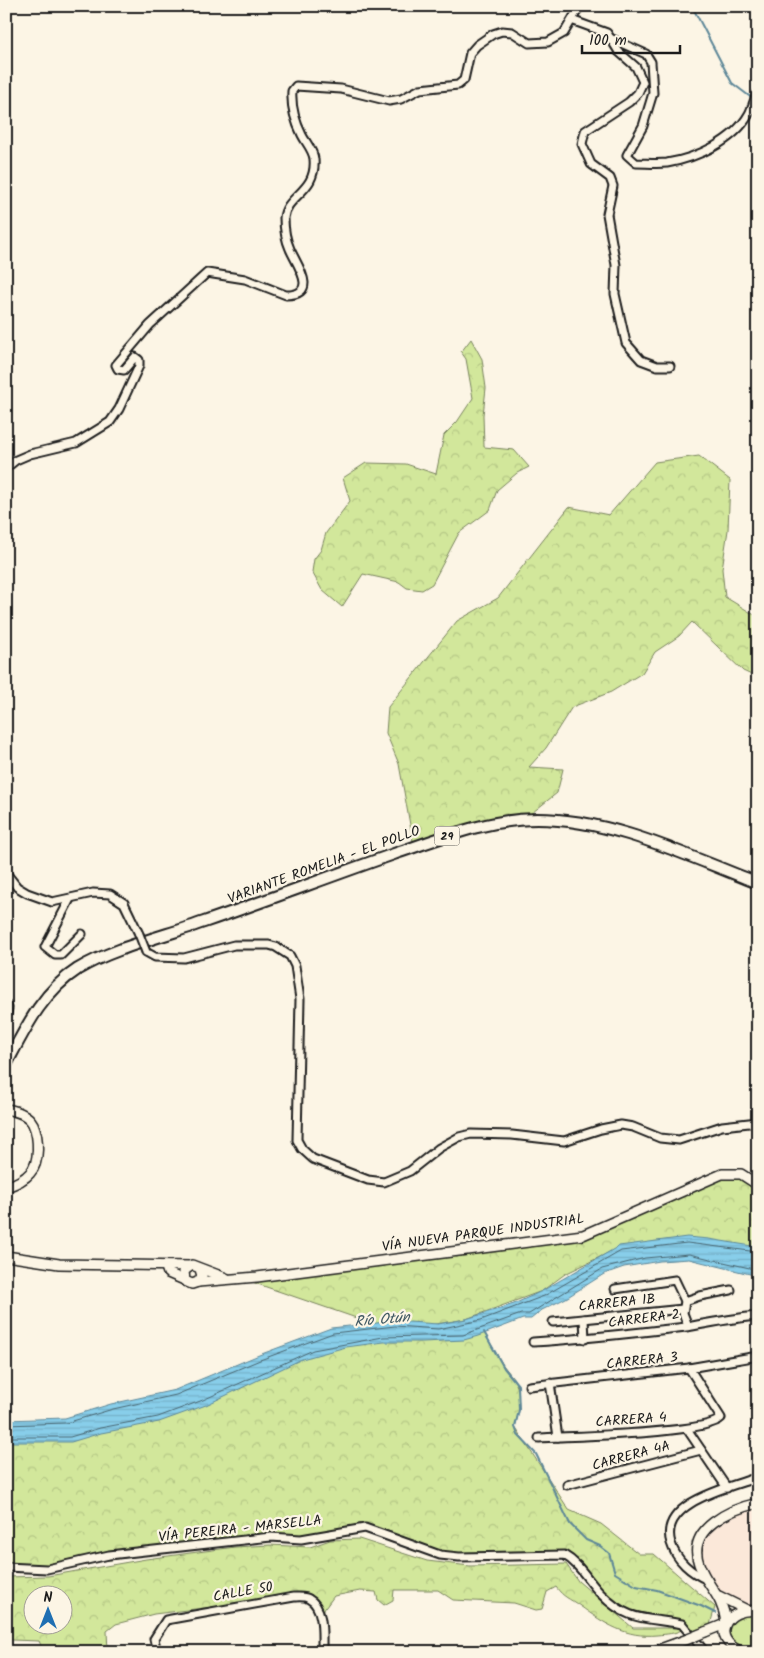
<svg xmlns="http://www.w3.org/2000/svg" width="764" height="1658" font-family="Kalam,sans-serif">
<defs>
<pattern id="forest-crowns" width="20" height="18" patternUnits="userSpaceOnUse" patternTransform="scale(1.25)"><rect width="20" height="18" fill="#d2e79b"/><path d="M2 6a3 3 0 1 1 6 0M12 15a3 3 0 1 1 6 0" fill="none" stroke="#b4c685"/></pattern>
<pattern id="water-rules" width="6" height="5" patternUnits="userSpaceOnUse" patternTransform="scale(1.25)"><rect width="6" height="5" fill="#88ceea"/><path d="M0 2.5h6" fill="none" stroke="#75b0c8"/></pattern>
</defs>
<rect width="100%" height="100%" fill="#fcf5e5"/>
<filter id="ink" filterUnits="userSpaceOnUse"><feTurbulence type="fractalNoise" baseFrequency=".02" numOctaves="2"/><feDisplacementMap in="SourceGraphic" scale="10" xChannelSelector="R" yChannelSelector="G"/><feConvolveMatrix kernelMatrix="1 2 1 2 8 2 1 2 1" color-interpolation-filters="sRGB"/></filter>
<g filter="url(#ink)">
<path fill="#fbe8d9" d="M758,1503V1611L719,1596L697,1555L707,1527Z"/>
<path fill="#d2e79b" stroke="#77825c" d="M758,1611V1652H742L727,1641L728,1619Z"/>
<g fill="url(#forest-crowns)" stroke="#77825c" fill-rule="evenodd">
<path d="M471,339L482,359L486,388L483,415L484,447L514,450L529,467L517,473L497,490L490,510L459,533L432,584L422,590L407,588L399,582L363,574L342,607L322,590L312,572L314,559L321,550L326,533L350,501L343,478L366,463L406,464L436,474L444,435L457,422L473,398L466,359L461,352Z"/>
<path d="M699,456L730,480L728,530L722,569L725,597L758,617V678L743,671L692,622L679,636L655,652L642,673L611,692L572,707L546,748L529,767L563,769L557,793L523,820L414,847L399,764L386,733L388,707L457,621L498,598L569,507L609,515L655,462Z"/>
<path d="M730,1173L756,1188L758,1194V1252L612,1251L565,1274L542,1291L466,1319L406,1329L480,1325L503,1365L514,1379L518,1389L519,1410L515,1427L569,1510L601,1524L639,1554H654L715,1607L710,1625L690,1632L683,1629C675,1634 667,1634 657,1635C626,1638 605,1624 580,1606C569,1598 564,1598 556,1587L547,1592L542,1609L536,1610L514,1603L453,1600L438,1590H394L393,1600L384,1605L378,1600L376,1592L360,1591L334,1596L320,1615L308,1598L278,1599L154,1614L116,1624L107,1631L108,1652H44L39,1641L12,1640L6,1630V1577L48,1576L146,1559L235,1547L270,1545L310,1547L330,1540L359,1539L427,1561L470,1566L566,1564L578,1581L633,1628H682L672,1622L621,1610L602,1595L573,1560L548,1554L440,1555L365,1528L301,1539L271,1537L47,1569L6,1567V1433L56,1430L256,1368L397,1332L246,1280L583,1235ZM32,1596H62V1626H32Z"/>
</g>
<path fill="url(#water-rules)" stroke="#5d8798" d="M687,1237L709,1239L758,1247V1276L689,1259L660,1261L624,1267L604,1274L566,1298L542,1310L531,1319H523L478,1336L464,1340L423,1342H384L346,1347L302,1359L206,1405L159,1422L101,1433L71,1442H6V1420L65,1418L111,1404L175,1390L259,1355L331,1328L395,1321L438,1324L466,1319L514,1304L542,1291L619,1246Z"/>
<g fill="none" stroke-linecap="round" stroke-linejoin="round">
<g stroke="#47636e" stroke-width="1">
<path d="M6,1425L66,1423L113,1409L176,1395L260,1360L333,1333L395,1326L438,1329L481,1320L544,1296L621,1251L687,1243L758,1252"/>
<path d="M6,1437H70L100,1428L158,1417L203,1400L313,1350L383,1337L463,1335L521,1314H529L602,1269L645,1258L689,1254L758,1270"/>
</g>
<g stroke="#5d8798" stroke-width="2">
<path d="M692,6L732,83L753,99"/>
<path d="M484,1332L504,1368L518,1385L519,1410L515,1427L518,1435L536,1454L570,1524L586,1540L600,1546L609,1553L615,1573L636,1586L657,1590L701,1606L715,1613"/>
</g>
<g stroke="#1c1c1c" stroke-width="11">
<g id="minor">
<path d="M574,21L607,33L619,52L636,67L643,82L638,93L629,102L585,131L582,144L591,164L610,178L613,186L607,214L616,265L615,294L626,343L641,360L657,366H670"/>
<path d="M612,39L646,54L651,62L653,93L643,126L627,155L636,163C646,163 657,164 667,163C697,158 734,141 749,114C753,107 754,98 758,93"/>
<path d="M6,468L16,460L30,454L76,443L110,422L119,409L139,366V360L135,357L124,370L118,369L116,365L150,325L207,273L245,279L286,295C321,295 295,262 290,249C286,240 284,228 284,218C286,195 317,192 314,159C313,150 306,143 302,135C295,121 291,106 292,91L296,86L341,89L389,101L401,99L420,89L458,85L464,80L470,53L477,45L493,34L502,31L512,32L529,43L548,42L564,33L580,6"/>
<path d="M6,873L17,887L27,893L52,902L93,893L110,894L124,903L139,934"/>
<path d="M70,899L45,947L55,955H61L82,934"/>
<path d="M146,952L155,957L184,958L234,945H269L276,947L290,956L295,966L300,999L297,1140L302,1149L313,1159L368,1180L384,1182L410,1171L439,1148L459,1137L471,1134L512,1135L564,1141L601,1129L621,1125L633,1127L660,1138L679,1140L722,1126L758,1122"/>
<path d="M6,1004L8,1008L6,1019"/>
<path d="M615,1289L675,1280L685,1301L683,1313L688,1326"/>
<path d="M685,1301L700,1296L731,1290"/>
<path d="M584,1319L585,1339"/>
<path d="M553,1322L683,1309"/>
<path d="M533,1342C584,1339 635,1333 686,1327C710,1323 733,1318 758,1316"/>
<path d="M550,1383L558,1437"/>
<path d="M529,1386L689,1368L758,1356"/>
<path d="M687,1429L727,1488"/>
<path d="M539,1438C568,1436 707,1434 721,1418L689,1368"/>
<path d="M567,1485L701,1450"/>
<path d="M6,1567L47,1569L109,1555L271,1537L301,1539L365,1528L440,1555L459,1557L564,1555C580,1564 588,1581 601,1594C629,1623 647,1617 682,1624L705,1652"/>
<path d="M708,1580C691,1573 676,1560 671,1543C658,1502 731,1487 758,1477"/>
<path d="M157,1652L154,1639L166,1620L294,1597C298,1597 305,1596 309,1599C324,1607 322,1633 322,1647"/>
</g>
</g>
<g stroke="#1c1c1c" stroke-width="12">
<g id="major">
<path d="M6,1109C16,1111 28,1114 33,1124C39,1137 40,1163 30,1173C24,1180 15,1184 6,1187"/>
<path d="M6,1256L59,1264L190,1266"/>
<path d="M166,1267L168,1273L184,1280"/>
<path d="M200,1269L202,1276L198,1282L192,1284L185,1281L184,1271L192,1265L226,1278"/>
<path d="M198,1282L257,1277L583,1235L722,1174H741L758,1185"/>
<path d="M719,1596L747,1610"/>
<path d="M726,1622C722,1594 707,1587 699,1564C686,1528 731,1509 758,1503"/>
<path d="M705,1632L725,1624"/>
<path d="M652,1652L688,1639"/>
<path d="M742,1652C709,1639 725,1606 758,1611"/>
</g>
</g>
<g stroke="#1c1c1c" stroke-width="14">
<path id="highway" d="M6,1065C25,1029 42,992 78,969C113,948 165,936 204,922C268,900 331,876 394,854C441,838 487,819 537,819C613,819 687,856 758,883"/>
</g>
<use href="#minor" stroke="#fcf5e5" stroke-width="7"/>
<use href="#major" stroke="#fcf5e5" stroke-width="9"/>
<use href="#highway" stroke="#fcf5e5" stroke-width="10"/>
<g stroke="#1c1c1c" stroke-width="11" stroke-linecap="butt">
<path id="minor-bridge" d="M139,934L146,952"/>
</g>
<g stroke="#1c1c1c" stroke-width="12" stroke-linecap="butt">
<path id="major-bridge" d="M688,1639L705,1632"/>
</g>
<use href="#minor-bridge" stroke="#fcf5e5" stroke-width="7"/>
<use href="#major-bridge" stroke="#fcf5e5" stroke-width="9"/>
</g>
</g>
<g text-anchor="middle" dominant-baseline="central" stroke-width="4.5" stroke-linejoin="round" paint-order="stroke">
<rect fill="#fcf5e5" stroke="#5f5d58" stroke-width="1" x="434.5" y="826.5" width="25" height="19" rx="4"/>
<g font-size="12" font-weight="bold" fill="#1c1c1c">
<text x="447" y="836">29</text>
</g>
<g font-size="14" fill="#1c1c1c" stroke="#fcf5e5">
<text transform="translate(324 865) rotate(-20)">VARIANTE ROMELIA - EL POLLO</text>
<text transform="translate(483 1233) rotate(-8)">VÍA NUEVA PARQUE INDUSTRIAL</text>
<text transform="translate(617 1303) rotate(-6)">CARRERA 1B</text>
<text transform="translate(644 1319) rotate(-7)">CARRERA 2</text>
<text transform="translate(642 1361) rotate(-6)">CARRERA 3</text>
<text transform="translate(631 1420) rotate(-4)">CARRERA 4</text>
<text transform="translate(631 1456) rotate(-15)">CARRERA 4A</text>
<text transform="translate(240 1529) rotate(-6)">VÍA PEREIRA - MARSELLA</text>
<text transform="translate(243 1592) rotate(-10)">CALLE 50</text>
</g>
<g font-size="15" font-style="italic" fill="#425a64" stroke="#fcf5e5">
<text transform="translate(382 1320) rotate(-5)">Río Otún</text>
</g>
</g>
<rect width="764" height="1658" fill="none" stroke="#fcf5e5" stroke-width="25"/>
<rect x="12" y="12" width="739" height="1633" fill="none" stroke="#1c1c1c" stroke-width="2" filter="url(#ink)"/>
<g transform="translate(48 1610)"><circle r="24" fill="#fcf5e5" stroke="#a29e95"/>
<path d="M0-4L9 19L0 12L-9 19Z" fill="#1f6fb2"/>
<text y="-8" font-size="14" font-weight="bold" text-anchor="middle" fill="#1c1c1c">N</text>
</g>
<path d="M582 45v8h98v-8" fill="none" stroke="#1c1c1c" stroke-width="2.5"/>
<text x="589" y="45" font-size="15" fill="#1c1c1c" stroke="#fcf5e5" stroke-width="4" paint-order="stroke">100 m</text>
</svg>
